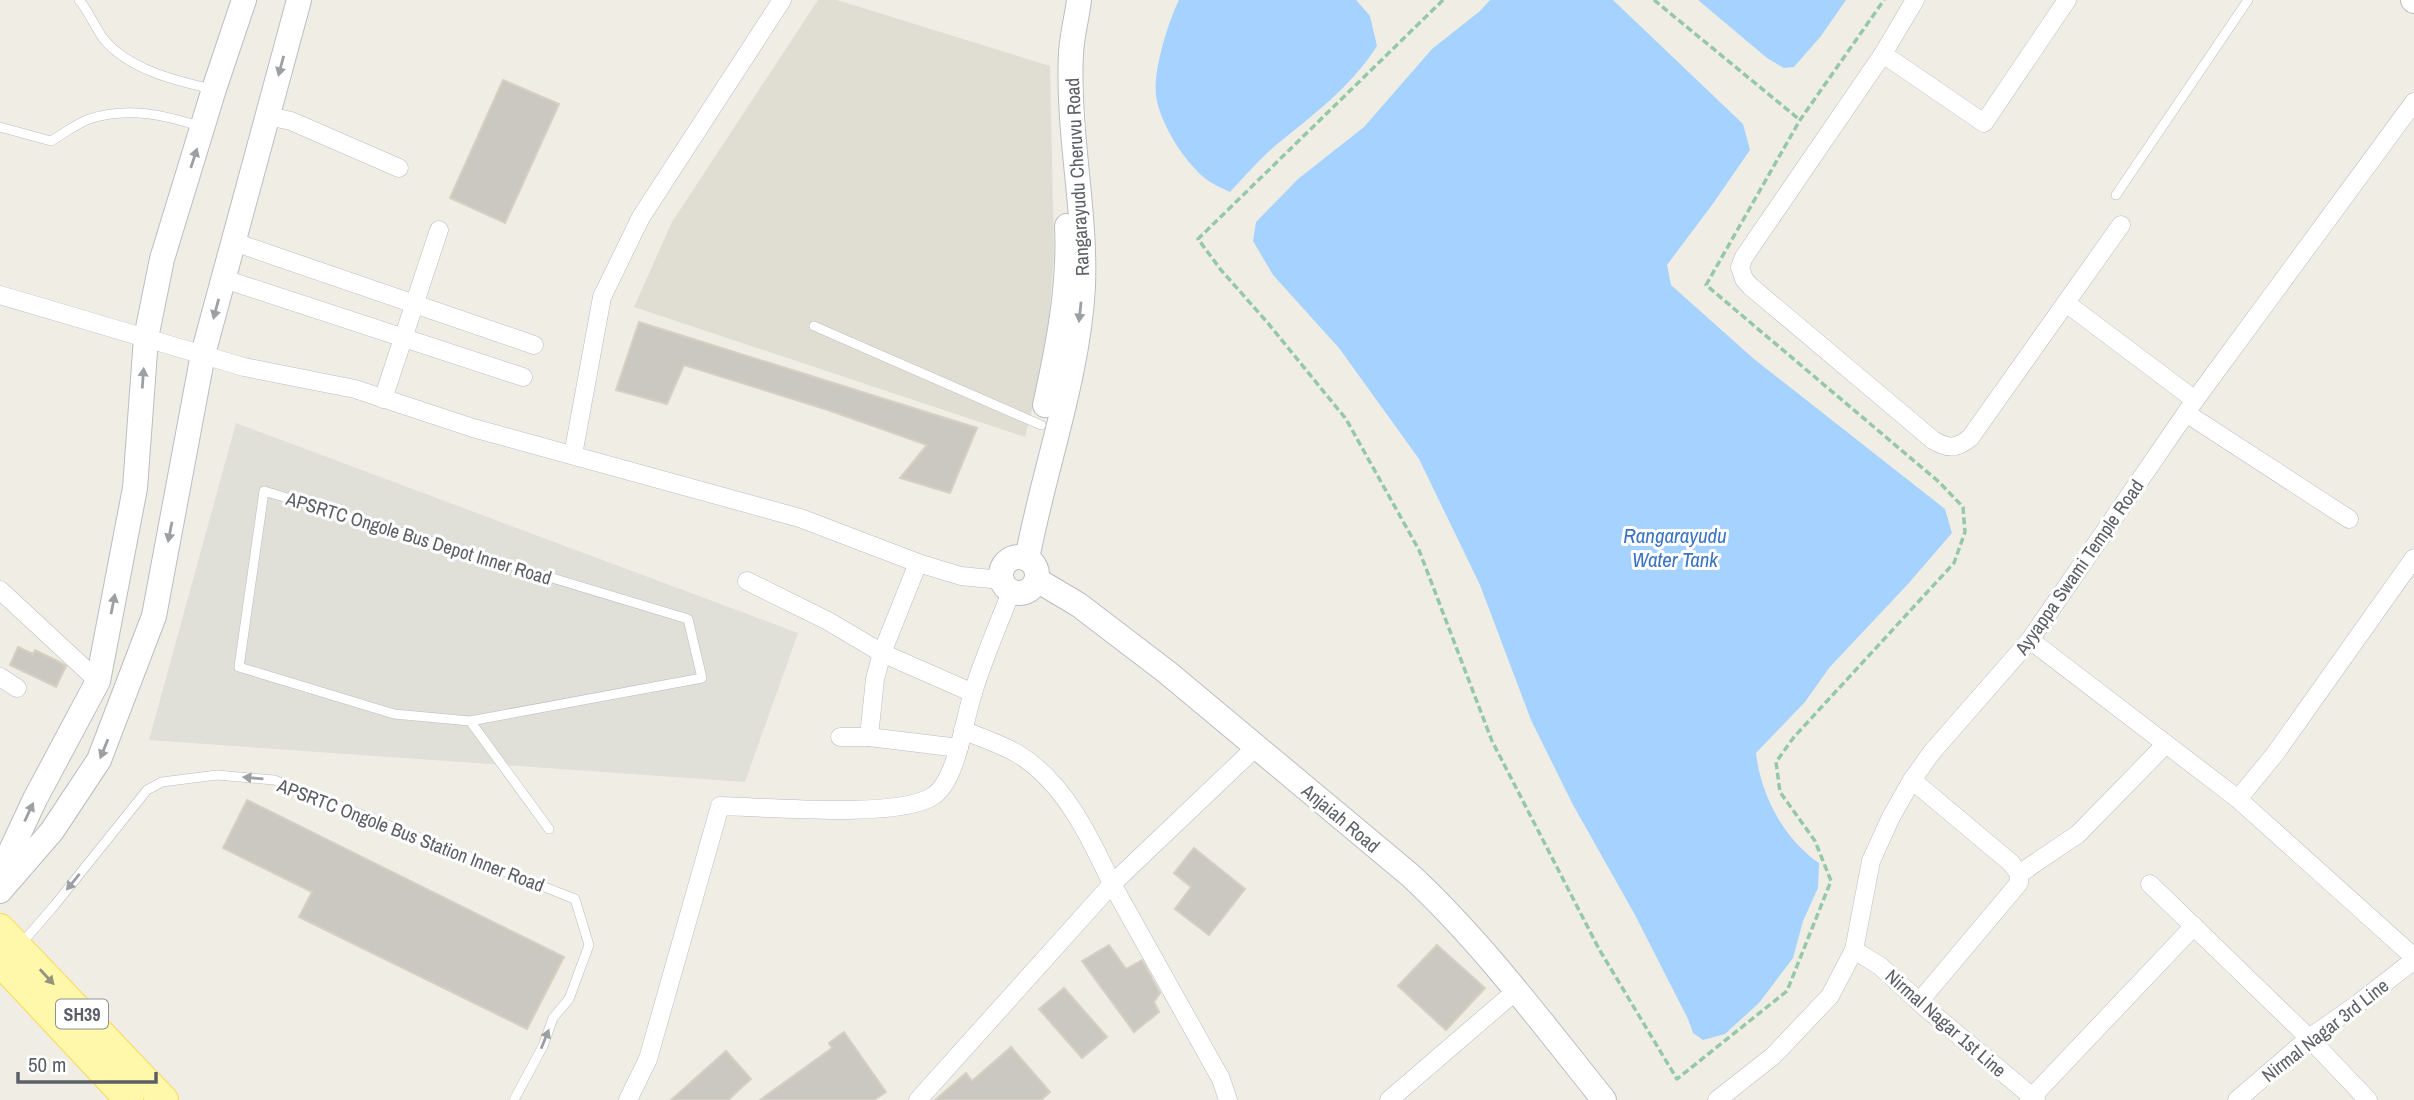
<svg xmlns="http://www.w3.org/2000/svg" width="2414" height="1100" font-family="'Archivo Narrow',sans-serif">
<rect width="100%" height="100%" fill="#f0eee4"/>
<path fill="#e0dfd8" d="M236,423L798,633L745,782L149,740Z"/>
<path fill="#e0ddd3" d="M818,0H837L1050,66L1054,254L1046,354L1025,437L634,307L672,222Z"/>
<g fill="#a5d2ff">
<path d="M1179,0H1356L1370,16L1377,46C1351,87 1313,115 1276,145C1260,159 1245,176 1230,192C1222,188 1212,184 1206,179C1185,163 1159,122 1156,95C1153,71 1168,22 1179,0Z"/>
<path d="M1490,0H1613L1743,124L1750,150L1712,205L1667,265L1671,285L1754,359L1945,509L1952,533L1908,584L1829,668L1805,702L1756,753C1761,796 1784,839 1819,863L1818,888L1803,921L1793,958L1759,1003L1725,1034L1703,1040L1693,1033L1688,1019L1635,915L1572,803L1531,720L1480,585L1419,459L1339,348L1273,275L1253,241L1256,222L1298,179L1364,127L1432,49L1480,11Z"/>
<path d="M1698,0H1846L1821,36L1794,67L1784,68L1767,58Z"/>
</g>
<g fill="#cbc8c1" stroke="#d5d0c2" stroke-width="2">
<path d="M503,80L559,104L505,223L450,198Z"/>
<path d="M639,322L977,428L950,493L900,478L927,445L828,410L684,365L667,404L616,390Z"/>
<path d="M18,647L33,654L35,650L60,662L66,666L56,687L10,665Z"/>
<path d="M247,800L564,957L527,1029L299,917L312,892L223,848Z"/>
<path d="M1194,848L1245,889L1209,935L1175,909L1191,887L1174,873Z"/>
<path d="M1109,945L1126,969L1142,960L1160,993L1154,1002L1159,1012L1134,1032L1082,961Z"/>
<path d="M1437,945L1485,988L1446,1030L1398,986Z"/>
<path d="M1064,988L1107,1037L1082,1058L1039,1009Z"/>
<path d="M844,1032L886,1092L874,1100H760L832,1048L829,1043Z"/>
<path d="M1011,1047L1050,1092L1041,1100H935L966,1073L972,1081Z"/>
<path d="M726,1051L751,1079L728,1100H671Z"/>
</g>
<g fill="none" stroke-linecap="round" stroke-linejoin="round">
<g stroke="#b9bcc1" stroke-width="10">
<g id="lane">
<path d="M79,0C89,11 94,26 103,38C127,69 176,81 212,89"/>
<path d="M0,127L51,141C63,134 76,124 89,119C127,106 165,115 202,127"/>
<path d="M2116,195L2248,0"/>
<path d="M814,326L1041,425"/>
<path d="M470,721L702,678L688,619L264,491L239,667L394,714L470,721L549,829"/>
<path d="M21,944L54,906L147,790L162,782L217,775L274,780L575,899L589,945L569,999L553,1018L543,1046L514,1100"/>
</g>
</g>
<g stroke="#b9bcc1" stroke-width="19">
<g id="street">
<path d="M1915,0L1883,54L1744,257L1740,267L1744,279L1750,286L1933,440C1948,449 1956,449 1970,438L2121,225"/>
<path d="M1883,54L1984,123L2067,0"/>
<path d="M268,116L291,121L399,168"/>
<path d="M234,242L534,345"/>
<path d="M224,279L523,377"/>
<path d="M0,295L244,367L355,389L473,428L800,518L918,563L961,576L1001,580"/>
<path d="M2066,303L2195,400"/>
<path d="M383,399L439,230"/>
<path d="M2186,413L2349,519"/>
<path d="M573,455L602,297L641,217L782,0"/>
<path d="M747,581L828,621L882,653L973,693"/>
<path d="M0,590L98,681"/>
<path d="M2030,640L2238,799L2414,957"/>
<path d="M0,677L17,688"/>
<path d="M840,737H869L959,748"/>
<path d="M869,737L875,679L882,653L918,563"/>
<path d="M1912,780L2011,863L2019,874V883L1919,1002"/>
<path d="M2238,799L2275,754L2414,558"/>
<path d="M2019,874L2078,834L2166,744"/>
<path d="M2150,884L2309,1038L2368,1100"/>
<path d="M1854,950L1880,966L1927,1009L2036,1100"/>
<path d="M628,1100L648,1059L720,806C766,807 899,819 933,796C957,781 964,719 973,693C983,659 998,626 1011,592"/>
<path d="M918,1100L1112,884C1090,837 1064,782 1018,754C1001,744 981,738 963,730"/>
<path d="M1228,1100L1221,1079L1112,884L1256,747"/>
<path d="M1389,1100L1517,990"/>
<path d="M1717,1100L1773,1056L1830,996L1854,950L1871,861L1891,817L1912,780L1932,752L2030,640L2195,400L2414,102"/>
<path d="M2029,1100L2194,926"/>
<path d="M2237,1100L2309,1038L2355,1006L2414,960"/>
</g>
</g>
<g stroke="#b9bdc3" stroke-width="26">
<g id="secondary">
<path d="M2413,0L2414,1"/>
<path d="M1045,405C1058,347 1070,286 1067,226"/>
<circle cx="1019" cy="575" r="18"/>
<path d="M1027,559C1044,469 1078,378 1083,287C1086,209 1067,131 1071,53C1072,35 1077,17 1079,0"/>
<path d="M1037,580L1079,605L1168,673L1410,875C1483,943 1542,1023 1604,1100"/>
<path d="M0,874L35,799L98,681L135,488L146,338L162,259L214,89L244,0"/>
<path d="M0,891L52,831L99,760L154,616L203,354L299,0"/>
</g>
</g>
<g stroke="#fdd850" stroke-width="30">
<g id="primary">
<path d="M0,928L164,1100"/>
<path d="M0,962L129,1100"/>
</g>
</g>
<g stroke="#95c8a8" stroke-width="3.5" stroke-dasharray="7 3.5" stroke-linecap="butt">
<path d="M1443,0L1198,239L1221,270L1267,322L1346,419L1419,550L1492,741L1599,949L1677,1079L1787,991L1831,881L1815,841L1780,792L1776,762L1794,737L1954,563L1965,532L1963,507L1939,482L1706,285L1800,120L1884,0"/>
<path d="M1654,0L1800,120"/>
</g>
<use href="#lane" stroke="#fff" stroke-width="9"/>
<use href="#street" stroke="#fff" stroke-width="18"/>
<use href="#secondary" stroke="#fff" stroke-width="24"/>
<use href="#primary" stroke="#fff7aa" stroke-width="28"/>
</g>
<defs><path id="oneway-solid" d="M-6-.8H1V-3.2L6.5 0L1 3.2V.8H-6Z" transform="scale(1.75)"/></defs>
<g fill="#9da0a3">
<use href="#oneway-solid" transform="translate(281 66) rotate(105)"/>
<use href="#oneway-solid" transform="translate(194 158) rotate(-72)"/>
<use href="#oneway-solid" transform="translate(216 309) rotate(105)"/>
<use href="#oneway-solid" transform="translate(1080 312) rotate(96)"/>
<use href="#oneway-solid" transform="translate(143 378) rotate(-86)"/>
<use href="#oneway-solid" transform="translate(170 532) rotate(101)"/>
<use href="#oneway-solid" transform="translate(113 604) rotate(-79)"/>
<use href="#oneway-solid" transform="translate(104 749) rotate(112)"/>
<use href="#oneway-solid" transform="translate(253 778) rotate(-175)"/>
<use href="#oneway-solid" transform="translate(29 812) rotate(-65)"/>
<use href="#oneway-solid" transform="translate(73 882) rotate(129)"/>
<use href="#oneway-solid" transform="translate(545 1039) rotate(-68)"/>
</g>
<use fill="#95957e" href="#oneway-solid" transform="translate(47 977) rotate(47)"/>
<g text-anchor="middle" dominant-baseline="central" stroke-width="6" stroke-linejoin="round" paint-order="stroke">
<rect fill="#fff" stroke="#8d9094" stroke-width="2" x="56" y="999.5" width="52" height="29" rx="5"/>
<g font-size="18" font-weight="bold" fill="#5c6066">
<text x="82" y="1014">SH39</text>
</g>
<g font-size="19" fill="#5c6066" stroke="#fff">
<text transform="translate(1077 177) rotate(-93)">Rangarayudu Cheruvu Road</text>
<text transform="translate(419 538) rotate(17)">APSRTC Ongole Bus Depot Inner Road</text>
<text transform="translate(2079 567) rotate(-55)">Ayyappa Swami Temple Road</text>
<text transform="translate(1341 818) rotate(40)">Anjaiah Road</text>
<text transform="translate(411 835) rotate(21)">APSRTC Ongole Bus Station Inner Road</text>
<text transform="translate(1946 1023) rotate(41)">Nirmal Nagar 1st Line</text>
<text transform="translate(2325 1030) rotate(-38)">Nirmal Nagar 3rd Line</text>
</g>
<g font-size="21" font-style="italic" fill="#3b74c4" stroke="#fff">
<text x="1675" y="535">Rangarayudu<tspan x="1675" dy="24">Water Tank</tspan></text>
</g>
</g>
<path d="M18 1072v10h138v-10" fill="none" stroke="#5c6066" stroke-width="3.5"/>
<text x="28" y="1072" font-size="21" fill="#5c6066" stroke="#ffffff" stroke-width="5" paint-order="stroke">50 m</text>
</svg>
